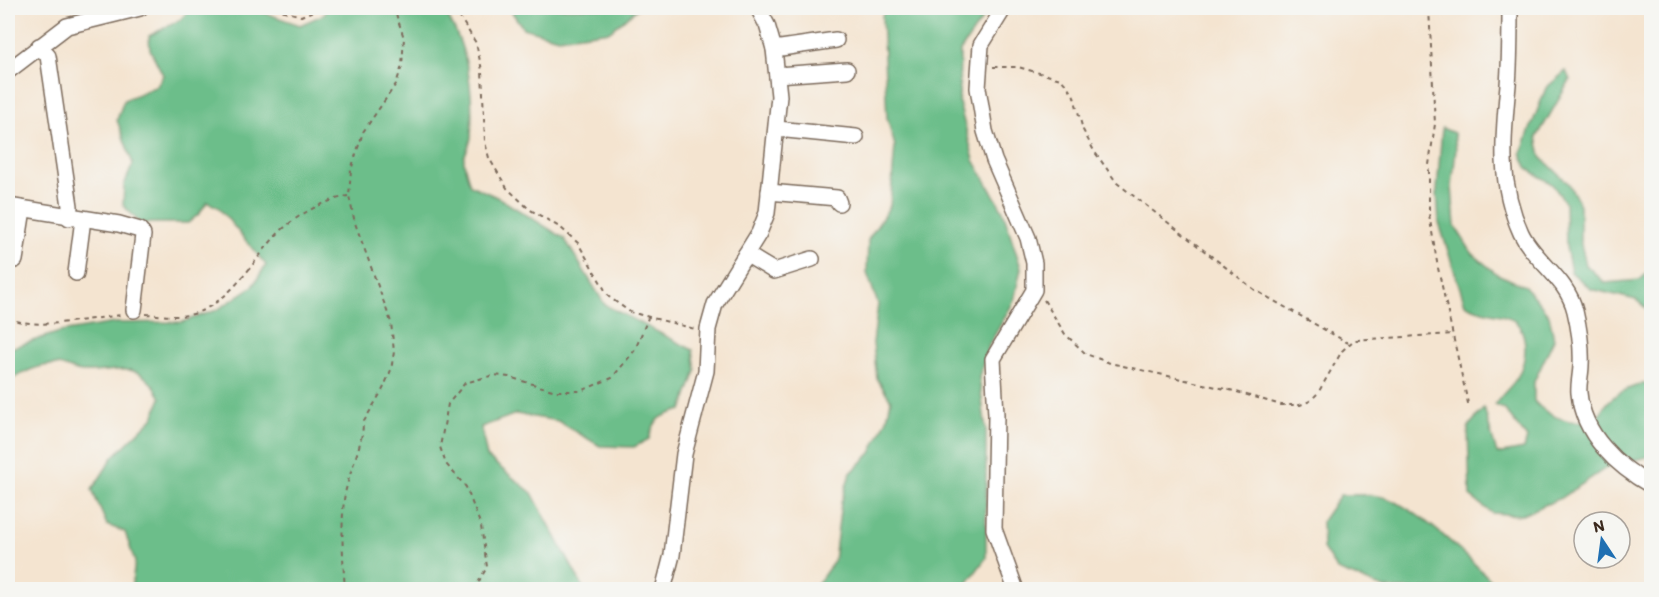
<svg xmlns="http://www.w3.org/2000/svg" width="1659" height="597" font-family="Itim,sans-serif">
<rect width="100%" height="100%" fill="#f6f6f2"/>
<filter id="ink" filterUnits="userSpaceOnUse"><feTurbulence type="fractalNoise" baseFrequency=".0167" numOctaves="2"/><feDisplacementMap in="SourceGraphic" scale="12" xChannelSelector="R" yChannelSelector="G"/><feConvolveMatrix kernelMatrix="1 2 1 2 8 2 1 2 1" color-interpolation-filters="sRGB"/></filter>
<filter id="wash" filterUnits="userSpaceOnUse"><feTurbulence type="fractalNoise" baseFrequency=".008" numOctaves="4" result="noise"/><feDisplacementMap in="SourceGraphic" scale="24" xChannelSelector="R" yChannelSelector="G"/><feGaussianBlur stdDeviation="1.35" result="paint"/><feColorMatrix in="noise" values="0 0 0 0 0 0 0 0 0 0 0 0 0 0 0 0 0 1.4 0 .05"/><feComposite in="paint" operator="in"/></filter>
<g filter="url(#wash)">
<rect width="100%" height="100%" fill="#f4e4d0"/>
<g fill="#6cbe8a" stroke="#547454" stroke-width="1.5">
<path d="M191,8H250L300,25L325,14L326,8H442C468,44 474,92 471,136C471,144 466,150 464,158C463,165 468,177 470,185L499,198L564,238L605,305L693,350L696,371L682,410C662,415 654,418 649,439L634,447L600,446L558,421L516,414L481,427L487,457L532,493L584,589L131,590L135,562L125,532L107,525L92,490L113,457L153,418L161,398C139,357 121,373 83,372C74,372 65,365 56,365C39,364 24,372 9,381L8,349L60,332L115,323L182,322L217,310L253,286L266,265L218,207L207,202L199,214L188,223H140L123,205L124,185L133,164L117,120L124,100L157,86L163,75L150,49L149,36L180,20Z"/>
<path d="M509,8H638L610,31L558,38L523,28Z"/>
<path d="M886,8H990L960,51L959,103L974,160L1003,211L1021,268L1014,301L989,345L979,377L986,430V558L963,589H814L834,561L841,503L850,474L871,453L887,419L891,400L877,379L873,343L878,304L867,273L868,240L890,206L895,146L887,118L882,16Z"/>
<path d="M1566,71L1570,80L1537,137L1541,157L1569,184L1580,205V240L1586,265L1605,283L1640,280L1651,269V327L1647,309L1636,300L1591,289L1571,272L1566,247L1565,202L1552,184L1528,169L1521,153L1546,88Z"/>
<path d="M1442,128L1454,133L1456,149L1452,187L1455,226L1472,253L1497,274L1525,286L1549,315L1554,339L1534,382V401C1548,417 1576,429 1597,416C1602,412 1605,405 1609,401C1620,390 1637,385 1651,382V456L1606,468L1563,497L1522,515L1492,513L1470,496L1468,427L1484,408L1497,454L1524,449L1527,438L1504,409L1495,405C1501,394 1512,387 1518,376C1528,357 1530,324 1505,316C1490,312 1479,312 1465,304L1439,223L1437,191Z"/>
<path d="M1340,495C1352,495 1365,494 1378,496C1412,501 1475,563 1499,589H1386L1337,570L1323,548L1322,521Z"/>
</g>
</g>
<g filter="url(#ink)">
<g fill="none" stroke-linecap="round" stroke-linejoin="round">
<g stroke="#7c6b5c" stroke-width="18">
<g id="minor">
<path d="M1004,8L981,45L978,88L985,131L994,160L1028,238L1034,263V290L993,359L996,415L994,529L1016,590"/>
<path d="M1510,8C1510,33 1510,59 1508,85C1503,138 1498,182 1521,233C1535,262 1567,278 1575,311C1579,328 1582,348 1581,365C1581,374 1578,384 1579,393C1583,435 1617,466 1652,486"/>
<path d="M39,46L48,56L70,206L69,218"/>
<path d="M774,49L836,40"/>
<path d="M8,71L67,26L140,8"/>
<path d="M777,75L847,70"/>
<path d="M777,129L856,137"/>
<path d="M769,192L837,198L839,203"/>
<path d="M8,206L119,224L140,230L143,235L134,310"/>
<path d="M746,254L774,271L812,259"/>
<path d="M15,260L23,209"/>
<path d="M76,273L83,219"/>
<path d="M663,590L672,555L684,454L706,371L708,329L715,304L759,233L767,213L779,96L774,49L767,25L758,8"/>
</g>
</g>
<g stroke="#7c6b5c" stroke-width="2" stroke-dasharray="4.5 4.5" stroke-linecap="butt">
<path d="M274,8L301,16L320,8"/>
<path d="M454,8L476,43L482,70L485,142L489,158L507,188L529,209L561,228L578,243L609,297L630,312L695,329"/>
<path d="M1429,8L1435,124L1429,165V214L1438,268L1469,408"/>
<path d="M993,67H1018L1061,79L1073,93L1083,130L1094,151L1117,183L1255,290L1348,343"/>
<path d="M1044,300L1065,334L1086,354L1110,363L1230,390L1281,405H1300L1310,401L1318,393L1342,351L1354,340L1453,334"/>
<path d="M146,314C162,315 177,318 193,314C230,302 249,267 273,239C292,217 320,202 348,196"/>
<path d="M8,318C38,331 90,318 123,315"/>
<path d="M345,590C343,561 341,529 344,500C347,475 363,446 363,423L383,389L391,370L394,352L391,322L355,223L349,196L351,170L363,132L396,84L402,66L404,38L394,8"/>
<path d="M474,590L487,567L481,526L466,487L446,464L440,447L448,404L465,383L494,375L509,377L556,391H581L612,378L635,350L648,318"/>
</g>
<use href="#minor" stroke="#fff" stroke-width="15"/>
</g>
</g>
<rect width="1659" height="597" fill="none" stroke="#f6f6f2" stroke-width="30"/>
<g transform="translate(1602 540) rotate(347)"><circle r="28" fill="#f6f6f2" stroke="#aba49d" stroke-width="1.5"/>
<path d="M0-4.5L10 22L0 15L-10 22Z" fill="#1f6fb2"/>
<text y="-9" font-size="16" font-weight="bold" text-anchor="middle" fill="#3b2a1e">N</text>
</g>
</svg>
